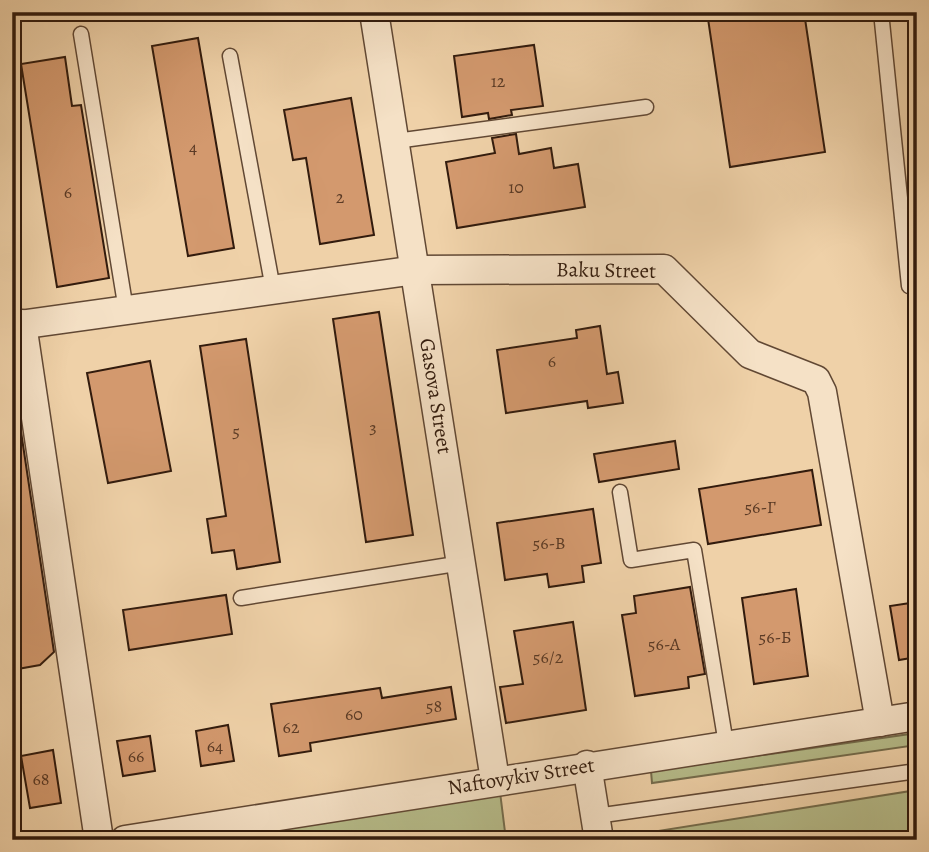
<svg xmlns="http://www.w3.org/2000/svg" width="929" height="852" font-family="Alegreya,serif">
<rect width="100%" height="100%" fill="#efd1a8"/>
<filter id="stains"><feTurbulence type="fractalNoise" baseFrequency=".00286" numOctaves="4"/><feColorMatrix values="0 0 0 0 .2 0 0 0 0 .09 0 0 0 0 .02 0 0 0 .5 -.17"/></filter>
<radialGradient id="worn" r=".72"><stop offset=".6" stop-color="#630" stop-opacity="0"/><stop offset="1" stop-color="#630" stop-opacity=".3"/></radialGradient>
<g fill="#b6bc8a" stroke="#746c4c" stroke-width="2">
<path d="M917,733V745L652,783L651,771Z"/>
<path d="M917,790V840H620V837Z"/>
<path d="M500,792L506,840H211Z"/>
</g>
<g fill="#d3996e" stroke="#321b0d" stroke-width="2">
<path d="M707,12H804L825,152L730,167Z"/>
<path d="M198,38L234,248L188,256L152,46Z"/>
<path d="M534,45L543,106L511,110L512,115L489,119L488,113L462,117L454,56Z"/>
<path d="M65,57L72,106L81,105L109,278L57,287L21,64Z"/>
<path d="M351,98L374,235L320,244L306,158L293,160L284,110Z"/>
<path d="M516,134L519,154L551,148L554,168L578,164L585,207L457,228L446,162L495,153L492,138Z"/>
<path d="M379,312L413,535L366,542L333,319Z"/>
<path d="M600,326L607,374L618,372L623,403L588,408L587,401L506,413L497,350L577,338L576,330Z"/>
<path d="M246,339L280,562L237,569L234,550L212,553L207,519L226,516L200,346Z"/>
<path d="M150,361L171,471L108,483L87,373Z"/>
<path d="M17,405L54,652L40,665L12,670V406Z"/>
<path d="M675,441L679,469L599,482L594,454Z"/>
<path d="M812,470L821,525L708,544L699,489Z"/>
<path d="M593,509L601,563L582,566L584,582L549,587L547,574L505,580L497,523Z"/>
<path d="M690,587L705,674L688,677L689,688L635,696L622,615L636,613L634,596Z"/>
<path d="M796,589L808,676L754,684L742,598Z"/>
<path d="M226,595L232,634L129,650L123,610Z"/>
<path d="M917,602V657L899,660L890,606Z"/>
<path d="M573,622L586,710L506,723L500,687L523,684L514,631Z"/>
<path d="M451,687L456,719L310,743L311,751L279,756L271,704L380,688L382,698Z"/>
<path d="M228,725L234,761L201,766L196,731Z"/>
<path d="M150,736L155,771L123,776L117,741Z"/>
<path d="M53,750L61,803L30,808L21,756Z"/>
</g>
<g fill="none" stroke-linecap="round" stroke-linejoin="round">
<g stroke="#614834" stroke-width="17">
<g id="lane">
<path d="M881,12L909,286L917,285"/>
<path d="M81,34L126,310"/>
<path d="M230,56L273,289"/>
<path d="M396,141L646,107"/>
<path d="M620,492L631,560L694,550L726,744"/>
<path d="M241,598L462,563"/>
<path d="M596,816L917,771"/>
</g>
</g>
<g stroke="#614834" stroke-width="31">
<g id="street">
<path d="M374,12L495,780"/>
<path d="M22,324L99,840"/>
<path d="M12,326L416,270L664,269L750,354L816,380L822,392L880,722"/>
<path d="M587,765L599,840"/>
<path d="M125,840L917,716"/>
</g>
</g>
<use href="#lane" stroke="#f5e1c6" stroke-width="14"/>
<use href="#street" stroke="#f5e1c6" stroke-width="28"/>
</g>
<g text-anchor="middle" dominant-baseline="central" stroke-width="7" stroke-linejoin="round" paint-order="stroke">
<g font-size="18" fill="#5a3a25">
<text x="498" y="81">12</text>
<text x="193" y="147">4</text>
<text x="516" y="187">10</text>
<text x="68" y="192">6</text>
<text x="340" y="197">2</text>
<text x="552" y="361">6</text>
<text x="373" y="427">3</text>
<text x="236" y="431">5</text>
<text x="760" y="507">56-Г</text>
<text x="549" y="543">56-В</text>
<text x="775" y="637">56-Б</text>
<text x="664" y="644">56-А</text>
<text x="548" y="657">56/2</text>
<text x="434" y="706">58</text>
<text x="354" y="714">60</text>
<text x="291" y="727">62</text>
<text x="215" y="746">64</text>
<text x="136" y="756">66</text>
<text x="41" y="779">68</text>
</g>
<g font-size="21" fill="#321b0d" stroke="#f5e1c6">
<text transform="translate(606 270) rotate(1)">Baku Street</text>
<text transform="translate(436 396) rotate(81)">Gasova Street</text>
<text transform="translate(521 776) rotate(-9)">Naftovykiv Street</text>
</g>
</g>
<rect width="929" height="852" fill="none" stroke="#efd1a8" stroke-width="42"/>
<rect x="14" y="14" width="901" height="824" fill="none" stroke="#321b0d" stroke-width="3.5"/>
<rect x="21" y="21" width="887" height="810" fill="none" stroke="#321b0d" stroke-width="2"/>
<rect width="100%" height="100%" filter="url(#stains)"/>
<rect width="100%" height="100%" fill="url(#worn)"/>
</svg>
